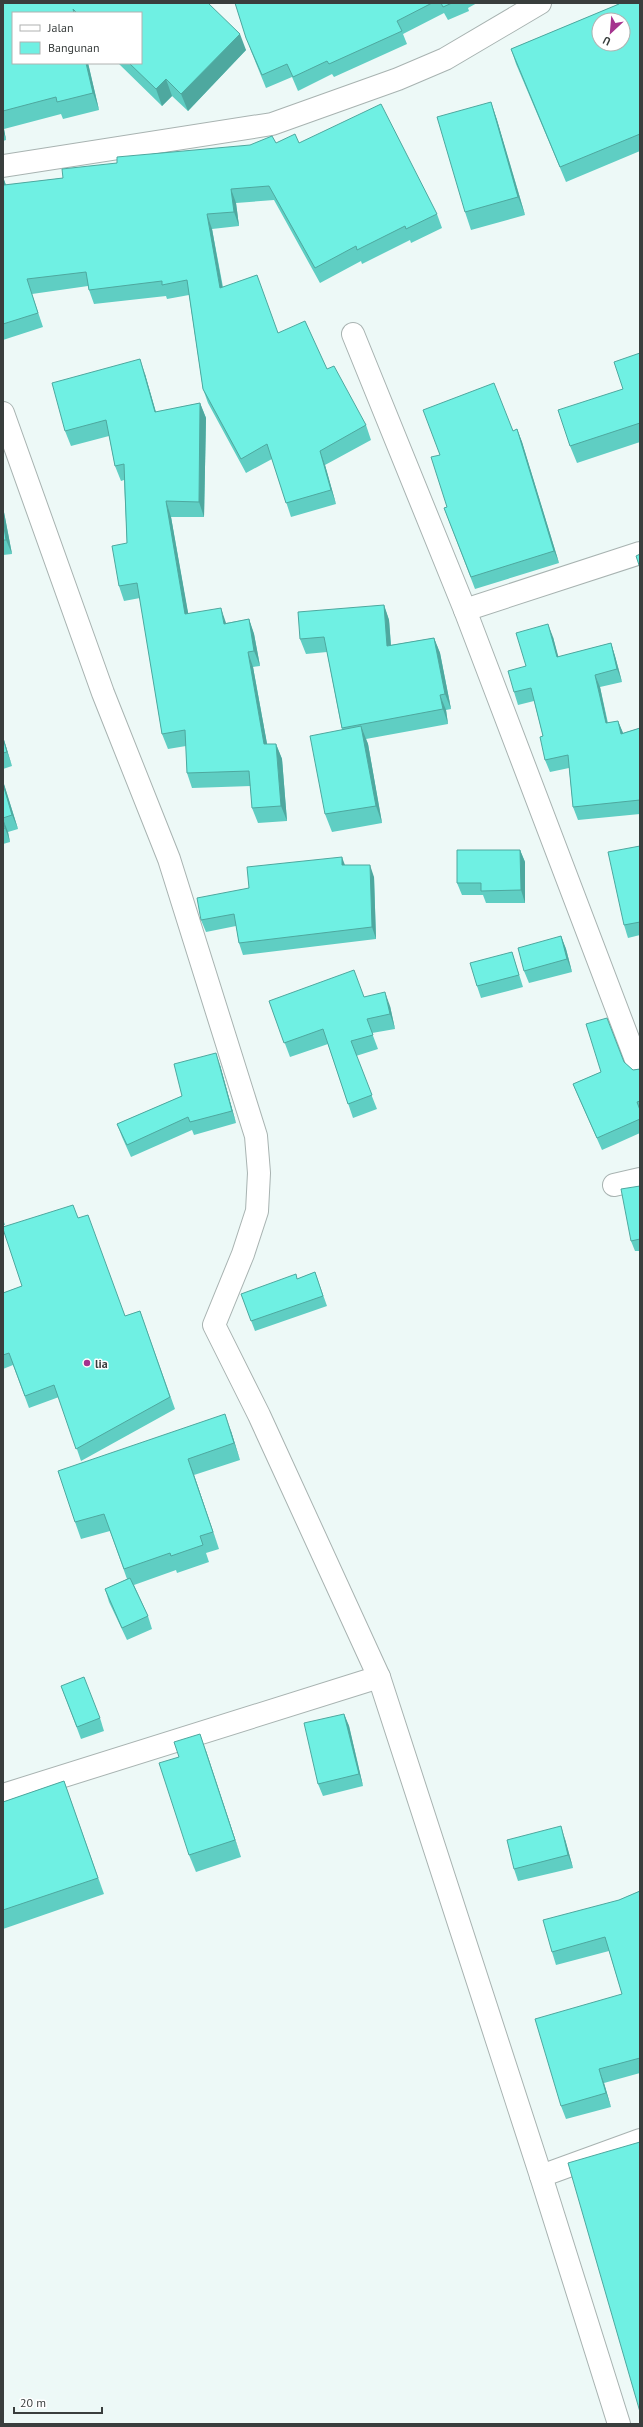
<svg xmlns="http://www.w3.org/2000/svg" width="643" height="2427" font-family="'PT Sans',sans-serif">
<rect width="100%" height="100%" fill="#edf9f7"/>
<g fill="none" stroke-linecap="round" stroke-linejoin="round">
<g stroke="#a8b3b1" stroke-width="24">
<g id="minor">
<path d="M353,334L465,610L640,1070"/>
<path d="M3,413L103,693L169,859L256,1136L259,1173L257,1211L243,1254L214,1325L259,1415L379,1677L541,2176L619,2424"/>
<path d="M465,610L640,553"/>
<path d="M614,1185L640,1179"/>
<path d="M3,1795L379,1677"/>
<path d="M541,2176L640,2140"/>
</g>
</g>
<g stroke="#a8b3b1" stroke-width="24">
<path id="major" d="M3,166L272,124L398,79L445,59L540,3"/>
</g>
<use href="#minor" stroke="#fff" stroke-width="22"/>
<use href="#major" stroke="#fff" stroke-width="22"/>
</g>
<g fill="#5fcec3">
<path d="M3,3H208L246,50L188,111L172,96L162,106L118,63H141V13H13V63H88L99,110L63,119L61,114L4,129L6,140L3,141Z"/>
<path d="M235,3H477L468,8L469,11L448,20L444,13L403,34L407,44L334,77L332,74L298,91L292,77L266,88L251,51Z"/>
<path d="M616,3H640V151L566,182L516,64L511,49L617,5Z"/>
<path d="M491,102L497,120L525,215L471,230L465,212Z"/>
<path d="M276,143H299L437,214L442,228L411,243L410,240L362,264L361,261L320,283L274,200L236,203L239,226L212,229L223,287L278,333L327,369L366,425L371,440L325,465L336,504L291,517L272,459L246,473L208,403L203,389L189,295L167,299L166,296L94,304L89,290L88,286L32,294L43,327L3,340V177L6,185L63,178L117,163Z"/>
<path d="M640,353V442L577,463L570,446L623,389Z"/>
<path d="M145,374L156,412L200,403L206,418L204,517H171L188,614L226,623L249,619L254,634L260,666L253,667L267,744H276L282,759L287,821L258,823L252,808L251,786L192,788L187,773L186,746L168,749L162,734L140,598L124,601L119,586L127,543L124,480L121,481L115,466L109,436L71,446L65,431Z"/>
<path d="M517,429L522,442L559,563L475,589L444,508L447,507L513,431Z"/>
<path d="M3,507L12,554L3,555L4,561H3Z"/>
<path d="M384,605L389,620L391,645L434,638L440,653L451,709L446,710L448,724L366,739L368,744L382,823L332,832L325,814L342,730L327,652L306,654L300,639Z"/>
<path d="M553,637L558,657L611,643L615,656L622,682L600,687L608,723L618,721L623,733L640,728V814L578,820L573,807L569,768L550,772L545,760L543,736L534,701L518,705L514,692L526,666Z"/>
<path d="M3,737L12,766L3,769Z"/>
<path d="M3,781L18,829L8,832L10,842L3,844Z"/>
<path d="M640,846V935L628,938L624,925Z"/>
<path d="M520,850L525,862V903H486L483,895H462L457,883Z"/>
<path d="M345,865L374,877L376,939L243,955L239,943L236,926L206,932L201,920L249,888Z"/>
<path d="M561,936L566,949L572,972L529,983L524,971Z"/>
<path d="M512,952L523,987L481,998L477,986Z"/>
<path d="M364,997L390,1006L395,1029L372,1033L378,1049L356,1056L377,1109L353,1118L328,1044L290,1057L269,1001Z"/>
<path d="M624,1062L633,1070L640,1069V1133L602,1150L578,1096L573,1084Z"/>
<path d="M220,1065L236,1123L194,1135L192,1130L131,1157L122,1137L117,1124L182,1096Z"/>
<path d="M640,1186V1251H635L631,1241Z"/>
<path d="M78,1218L125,1316L140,1311L175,1409L81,1461L59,1397L29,1408L13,1365L3,1369V1293L22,1286Z"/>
<path d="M3,1219L5,1225H3Z"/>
<path d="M315,1272L327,1306L255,1331L241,1294L297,1279Z"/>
<path d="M231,1431L240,1460L194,1475L219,1549L206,1553L209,1562L177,1573L176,1570L134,1585L148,1616L152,1629L127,1640L109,1602L105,1589L127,1579L110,1531L81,1539L75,1522Z"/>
<path d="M61,1686L100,1718L104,1731L81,1739Z"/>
<path d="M344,1714L349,1726L363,1786L323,1796L318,1784Z"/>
<path d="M206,1751L241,1857L196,1872L189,1855L179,1757Z"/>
<path d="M64,1781L104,1894L3,1929V1802Z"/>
<path d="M565,1839L573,1868L518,1881L514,1869Z"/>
<path d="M640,1891V2073L604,2083L611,2107L566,2119L561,2106L622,1994L609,1951L556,1965L552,1952L619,1900Z"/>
</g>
<g fill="#4ea89f">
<path d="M240,34L246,50L188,111L181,94Z"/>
<path d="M86,63H88L99,110L93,93Z"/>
<path d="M166,79L172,96L162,106L156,89Z"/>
<path d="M491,102L497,120L525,215L518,197Z"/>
<path d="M3,126L4,129L6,140L3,131Z"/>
<path d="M3,177L8,191L4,185Z"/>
<path d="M231,189L236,203L239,226L234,212Z"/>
<path d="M207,214L212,229L225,302L220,288Z"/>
<path d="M140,359L145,374L160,427L155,412Z"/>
<path d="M200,403L206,418L204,517L199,502Z"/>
<path d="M517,429L522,442L559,563L554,551Z"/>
<path d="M320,451L325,465L336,504L331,490Z"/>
<path d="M166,501L171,517L191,629L185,614Z"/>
<path d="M3,507L12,554L6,540L3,521Z"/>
<path d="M384,605L389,620L392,661L387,646Z"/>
<path d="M221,608L226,623L229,639L224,624Z"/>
<path d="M249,619L254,634L260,666L254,651Z"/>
<path d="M548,624L553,637L562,670L557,657Z"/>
<path d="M434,638L440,653L451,709L445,694Z"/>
<path d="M611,643L615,656L622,682L617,669Z"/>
<path d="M248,652L253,667L270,760L264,744Z"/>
<path d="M595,675L600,687L610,736L606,723Z"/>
<path d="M440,695L446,710L448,724L443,709Z"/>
<path d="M618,721L623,733L621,734Z"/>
<path d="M361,726L368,744L382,823L376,806Z"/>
<path d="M3,737L12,766L7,752Z"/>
<path d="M276,744L282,759L287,821L281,806Z"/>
<path d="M3,781L18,829L12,815L3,784Z"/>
<path d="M3,819L8,832L10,842L5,828Z"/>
<path d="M520,850L525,862V903L521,890Z"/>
<path d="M342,857L346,868L342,865Z"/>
<path d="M370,865L374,877L376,939L372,927Z"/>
<path d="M561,936L566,949L572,972L567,959Z"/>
<path d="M385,992L390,1006L395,1029L390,1014Z"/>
<path d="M216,1053L220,1065L236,1123L232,1111Z"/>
<path d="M225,1414L231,1431L240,1460L234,1443Z"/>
<path d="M188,1459L194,1475L219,1549L213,1532Z"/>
<path d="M344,1714L349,1726L363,1786L359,1774Z"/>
<path d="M200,1734L206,1751L241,1857L235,1840Z"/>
<path d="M561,1826L565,1839L573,1868L568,1855Z"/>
<path d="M599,2069L604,2083L611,2107L606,2093Z"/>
</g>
<g fill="#6ff0e3" stroke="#4ea89f" fill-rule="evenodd">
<path d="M3,3H208L240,34L181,94L166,79L156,89L129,63H141V13H77L73,9L74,13H13V63H86L93,93L57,102L56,97L3,111Z"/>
<path d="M235,3H432L397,21L402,31L329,64L327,61L293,77L287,64L262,75L246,38Z"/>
<path d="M441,3H452L443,7Z"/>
<path d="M619,3H640V134L560,167L511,49L619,4ZM599,20H623V44H599Z"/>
<path d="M491,102L518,197L465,212L437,117Z"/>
<path d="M381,104L437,214L406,229L405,226L357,250L356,246L315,268L269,186L231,189L234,212L207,214L220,288L257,275L278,333L305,321L327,369L334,366L366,425L320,451L331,490L286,503L267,444L241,459L203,389L187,280L162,285V281L89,290L86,272L27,279L38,313L3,324V177L4,185L63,178L62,169L117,163V157L250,145L272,136L276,143L295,134L299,143Z"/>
<path d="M640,353V423L570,446L558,410L623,389L614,362Z"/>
<path d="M140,359L155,412L200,403L199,502L166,501L185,614L221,608L224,624L249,619L254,651L248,652L264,744H276L281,806L252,808L249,771L187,773L185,730L162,734L137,583L119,586L112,546L127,543L124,464L115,466L106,420L65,431L52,383Z"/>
<path d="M494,383L513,431L517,429L554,551L471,577L444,508L447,507L431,457L440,455L423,410Z"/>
<path d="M3,521L6,540H3Z"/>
<path d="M640,554V568L636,556Z"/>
<path d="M384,605L387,646L434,638L445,694L440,695L443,709L342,728L324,637L300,639L298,612Z"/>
<path d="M548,624L557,657L611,643L617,669L595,675L606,723L618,721L621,734L640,728V800L573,807L568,755L545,760L540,737L543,736L531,688L514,692L508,671L526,666L516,633Z"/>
<path d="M361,726L376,806L325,814L310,736Z"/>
<path d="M3,738L7,752L3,753Z"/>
<path d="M3,784L12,815L3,818Z"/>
<path d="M3,820L5,828L3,829Z"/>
<path d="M640,846V922L624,925L608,852Z"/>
<path d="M457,850H520L521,890L481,891V883H457Z"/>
<path d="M342,857V865H370L372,927L239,943L234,914L201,920L197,898L249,888L247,867Z"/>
<path d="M561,936L567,959L524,971L518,948Z"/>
<path d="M512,952L519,975L477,986L470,963Z"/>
<path d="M354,970L364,997L385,992L390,1014L367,1019L373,1035L351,1041L372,1095L348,1104L323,1029L284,1043L269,1001Z"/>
<path d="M607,1018L624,1062L633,1070L640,1069V1101L637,1102L640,1110V1119L597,1138L573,1084L601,1072L586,1024Z"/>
<path d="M216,1053L232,1111L190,1122L188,1117L127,1145L117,1124L182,1096L174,1064Z"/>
<path d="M640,1186V1239L631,1241L621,1189Z"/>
<path d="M73,1205L78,1218L88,1215L125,1316L140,1311L170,1397L76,1449L54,1385L25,1396L9,1353L3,1355V1293L22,1286L3,1229V1227Z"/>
<path d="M315,1272L323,1296L251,1321L241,1294L296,1274L297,1279Z"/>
<path d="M225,1414L234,1443L188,1459L213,1532L200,1536L203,1545L171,1556L170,1553L124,1569L104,1514L75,1522L58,1471Z"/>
<path d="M130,1578L148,1616L122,1628L105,1589Z"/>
<path d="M84,1677L100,1718L77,1727L61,1686Z"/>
<path d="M344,1714L359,1774L318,1784L304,1723Z"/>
<path d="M200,1734L235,1840L189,1855L159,1763L179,1757L174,1742Z"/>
<path d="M64,1781L98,1878L3,1910V1802Z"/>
<path d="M561,1826L568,1855L514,1869L507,1840Z"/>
<path d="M640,1891V2058L599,2069L606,2093L561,2106L535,2019L622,1994L605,1937L552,1952L543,1920L619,1900Z"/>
<path d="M640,2142V2412L568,2163Z"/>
</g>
<circle fill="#a5338e" stroke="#fff" stroke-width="1.5" cx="87" cy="1363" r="4"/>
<g text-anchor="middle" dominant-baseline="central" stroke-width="3" stroke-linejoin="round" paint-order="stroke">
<g font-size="12" font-weight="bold" fill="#393e3d" stroke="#fff" text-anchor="start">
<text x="95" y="1363">lia</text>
</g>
</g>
<rect width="643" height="2427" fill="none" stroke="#393e3d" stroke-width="8"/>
<rect x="12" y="12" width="130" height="52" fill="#ffffff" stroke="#b0b2b1"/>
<rect x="20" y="25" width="20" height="6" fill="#ffffff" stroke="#b0b2b1"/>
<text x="48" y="32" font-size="12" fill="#393e3d">Jalan</text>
<rect x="20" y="42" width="20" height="12" fill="#6ff0e3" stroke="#b0b2b1"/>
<text x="48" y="52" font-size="12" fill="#393e3d">Bangunan</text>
<g transform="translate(611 32) rotate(206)"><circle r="19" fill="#ffffff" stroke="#b0b2b1"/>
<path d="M0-3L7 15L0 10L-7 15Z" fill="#a5338e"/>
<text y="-6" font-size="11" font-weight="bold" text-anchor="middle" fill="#393e3d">U</text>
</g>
<path d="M14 2407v6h88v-6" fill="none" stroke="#393e3d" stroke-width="2"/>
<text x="20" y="2407" font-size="12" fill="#393e3d" stroke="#ffffff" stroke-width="3" paint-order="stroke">20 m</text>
</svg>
